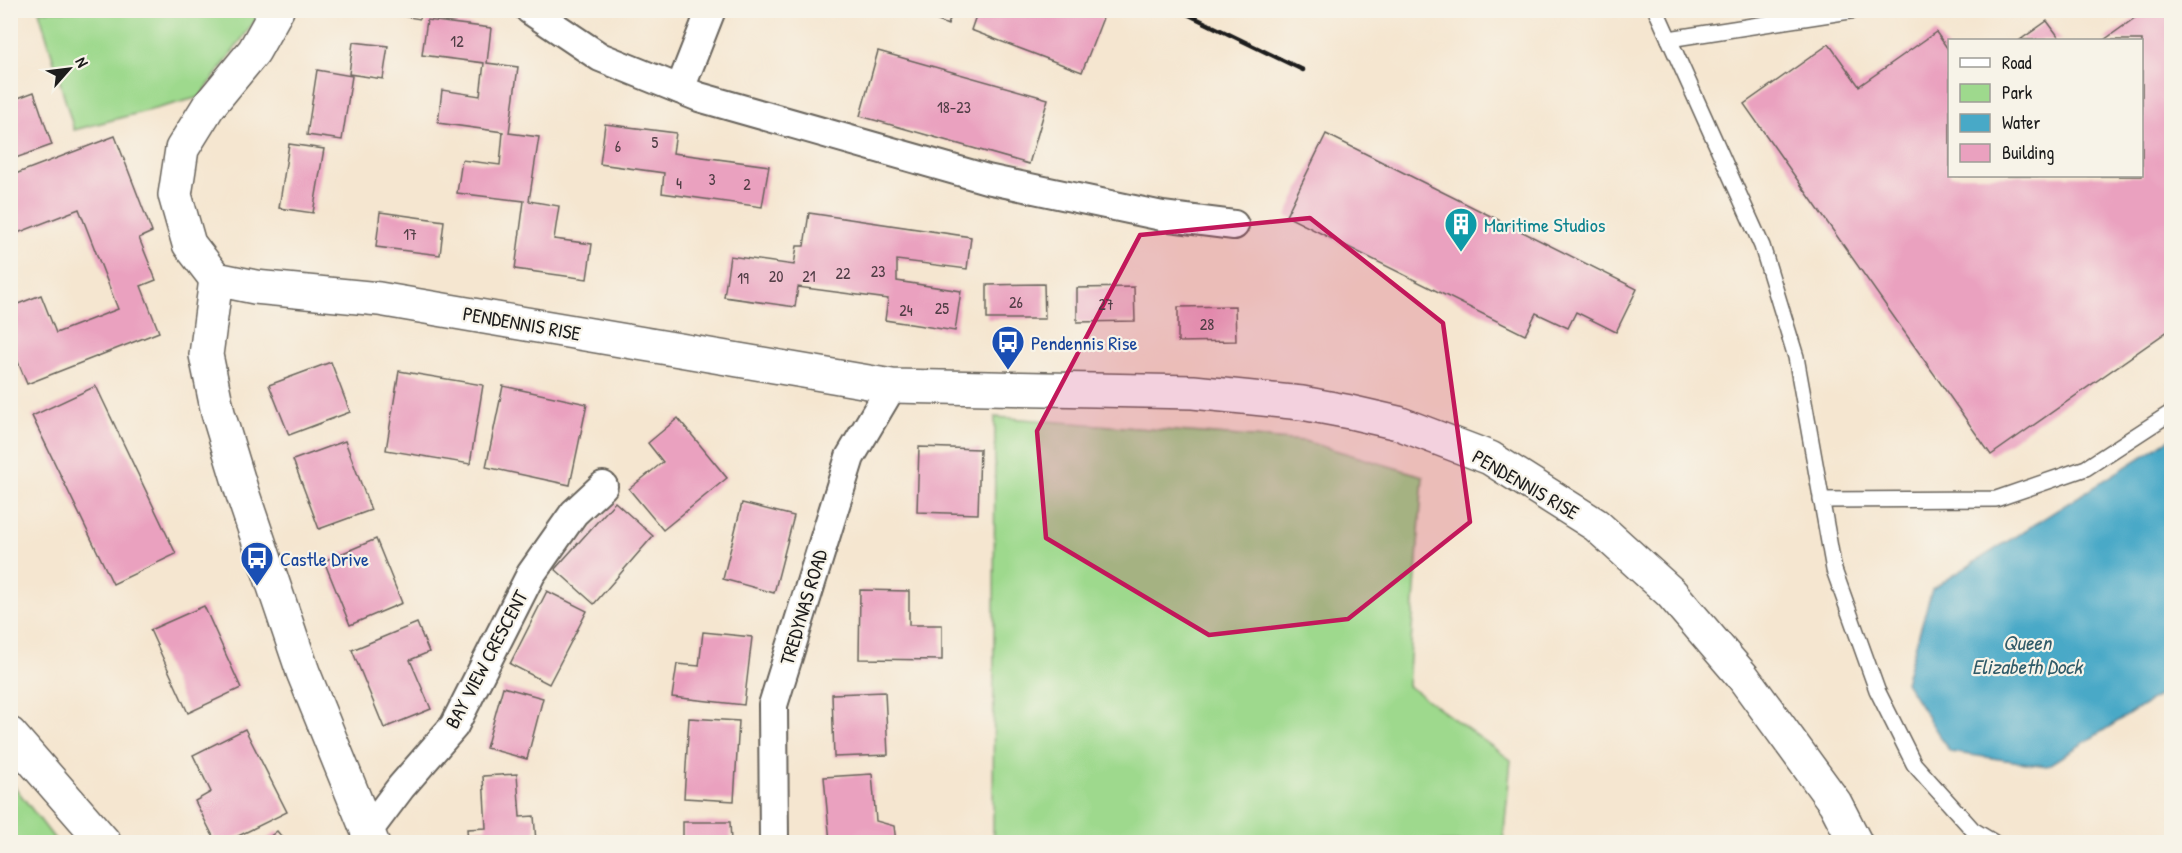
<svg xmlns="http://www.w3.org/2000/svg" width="2182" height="853" font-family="'Patrick Hand',sans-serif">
<rect width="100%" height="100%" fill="#f7f3e8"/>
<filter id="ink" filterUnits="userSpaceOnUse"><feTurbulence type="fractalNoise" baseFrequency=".0167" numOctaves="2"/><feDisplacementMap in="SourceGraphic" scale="12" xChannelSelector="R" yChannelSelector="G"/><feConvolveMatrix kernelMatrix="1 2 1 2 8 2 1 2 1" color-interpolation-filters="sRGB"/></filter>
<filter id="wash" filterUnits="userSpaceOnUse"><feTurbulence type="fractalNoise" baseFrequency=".008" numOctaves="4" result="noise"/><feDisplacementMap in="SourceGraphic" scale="24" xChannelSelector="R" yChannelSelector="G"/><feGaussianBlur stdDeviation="1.35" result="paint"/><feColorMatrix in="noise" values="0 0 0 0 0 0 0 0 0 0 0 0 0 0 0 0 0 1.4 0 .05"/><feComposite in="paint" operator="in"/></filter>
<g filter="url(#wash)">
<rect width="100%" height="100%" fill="#f5e6d0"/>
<g fill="#9ed98d" stroke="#5d7a54" stroke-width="1.5">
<path d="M39,11H262L200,97L74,130Z"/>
<path d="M995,417L1304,441L1423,476L1408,686L1511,760L1503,842H993Z"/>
<path d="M10,782H11L57,842H11Z"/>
</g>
<path fill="#48a9c7" stroke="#326272" stroke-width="1.5" d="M2171,438V688L2047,766L1950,752L1905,682L1932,589Z"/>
<g id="blocks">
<g fill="#eaa1bf">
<path d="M367,10H422L420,19Z"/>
<path d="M911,10H953L948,25Z"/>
<path d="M978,10H1083L1103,18L1082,72L971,30Z"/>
<path d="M2146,10H2172V328L1991,455L1744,104L1829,44L1859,86L1936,32L1950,52V176H2142V40H2104Z"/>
<path d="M427,20L491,28L487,63L518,67L509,133L539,137L529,201L559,206L554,239L592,244L587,279L515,269L524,201L457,193L462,160L500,165L503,132L438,123L442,90L480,96L484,63L422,55Z"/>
<path d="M2047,21L2061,40H2020Z"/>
<path d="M353,42L388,46L383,79L349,74Z"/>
<path d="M878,51L1048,99L1029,164L860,116Z"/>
<path d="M317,70L352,76L342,140L307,135Z"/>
<path d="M34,92L52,145L10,160V101Z"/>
<path d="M605,124L676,133L673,153L769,166L762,207L662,193L664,173L600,164Z"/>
<path d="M1326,134L1637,289L1616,332L1576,312L1568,328L1536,313L1525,335L1286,216Z"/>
<path d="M115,136L152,232L139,238L156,280L141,286L159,332L27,384L10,342V307L41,295L56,333L118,309L79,209L10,236V176Z"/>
<path d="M289,144L324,149L313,213L279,208Z"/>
<path d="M380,212L444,221L440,255L376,247Z"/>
<path d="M809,213L971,237L967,269L897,260V281L961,291L955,331L885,320L888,299L798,287L795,307L724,297L730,256L794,265L797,246H804Z"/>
<path d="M1044,284L1045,319H987V285Z"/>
<path d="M1134,287L1135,321L1077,322V288Z"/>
<path d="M1235,306L1236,341L1178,342V307Z"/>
<path d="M331,362L350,412L289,435L269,385Z"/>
<path d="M399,371L483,385L470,464L386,450Z"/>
<path d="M96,386L176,554L113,584L32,416Z"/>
<path d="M503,386L587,404L570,485L486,467Z"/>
<path d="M678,418L727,478L663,530L629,489L663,462L648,443Z"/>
<path d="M345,441L371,510L319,529L293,460Z"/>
<path d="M919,447L980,449L978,514L917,512Z"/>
<path d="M615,502L653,536L594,604L555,569Z"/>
<path d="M742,503L794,516L774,593L723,579Z"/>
<path d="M376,539L402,603L350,625L324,561Z"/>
<path d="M860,590L909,591V625H942V660L859,659Z"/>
<path d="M547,591L587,611L549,684L510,664Z"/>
<path d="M204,606L241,688L188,713L150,630Z"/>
<path d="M417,623L429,652L410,660L431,709L384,728L352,650Z"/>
<path d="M703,632L752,637L744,705L672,697L677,664L699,666Z"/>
<path d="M503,687L543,698L527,759L486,748Z"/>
<path d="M885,692L888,755L834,757L832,694Z"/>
<path d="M689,718L739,721L734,801L684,798Z"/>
<path d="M245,729L287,812L226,842H216L195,801L211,792L193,755Z"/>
<path d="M517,774L520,817L534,816L536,842H468L467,829L486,828L483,776Z"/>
<path d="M872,774L876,821L894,826L896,842H830L824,777Z"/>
<path d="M683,822H730L731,842H683Z"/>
<path d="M277,831L286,842H263Z"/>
</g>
</g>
</g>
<g filter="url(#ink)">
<use href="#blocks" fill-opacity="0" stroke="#68635b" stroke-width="1.5"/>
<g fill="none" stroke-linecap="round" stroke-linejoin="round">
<g stroke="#68635b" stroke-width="18">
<g id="lane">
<path d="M1656,10L1762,246L1796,357L1834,570L1877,690L1914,764L1973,830L1993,842"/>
<path d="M1669,39L1856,10"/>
<path d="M1821,500L1996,499L2086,468L2172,412"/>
</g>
</g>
<g stroke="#68635b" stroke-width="32">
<g id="street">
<path d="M530,10L600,57L699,97L987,179L1162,216L1234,225"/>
<path d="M680,89L711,10"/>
<path d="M368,831L401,787L454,726L531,574L574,513L603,486"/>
<path d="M774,842L773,705L850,457L892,386"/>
</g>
</g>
<g stroke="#68635b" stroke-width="36">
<g id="secondary">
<path d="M277,10L254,51L208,107L182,149L175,195L189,244L216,279L255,287L379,299L892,386L1193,392L1302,403L1350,412L1398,423L1490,458L1596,525L1671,593L1743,677L1835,803L1855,842"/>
<path d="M216,279L206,355L218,413L242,492L303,672L372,842"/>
<path d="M10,734L104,842"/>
</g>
</g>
<use href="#lane" stroke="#fff" stroke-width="15"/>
<use href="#street" stroke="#fff" stroke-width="28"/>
<use href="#secondary" stroke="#fff" stroke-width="33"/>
<path stroke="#1c1c1c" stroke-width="4.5" d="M1179,10L1303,70"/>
</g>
</g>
<path fill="#c2185b" fill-opacity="0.2" stroke="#c2185b" stroke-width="4.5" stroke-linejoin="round" d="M1310,218L1443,323L1470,522L1348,619L1209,635L1046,538L1037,431L1140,235Z"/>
<defs>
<g id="building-pin" transform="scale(1.725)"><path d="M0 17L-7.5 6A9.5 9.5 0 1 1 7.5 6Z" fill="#0f9aa8" stroke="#f7f3e8"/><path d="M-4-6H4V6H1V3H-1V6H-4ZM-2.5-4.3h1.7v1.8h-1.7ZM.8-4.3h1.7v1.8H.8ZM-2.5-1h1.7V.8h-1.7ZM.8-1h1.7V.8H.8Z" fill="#fff"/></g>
<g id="bus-pin" transform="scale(1.725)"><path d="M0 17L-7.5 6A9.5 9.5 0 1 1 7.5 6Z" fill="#1a4fb4" stroke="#f7f3e8"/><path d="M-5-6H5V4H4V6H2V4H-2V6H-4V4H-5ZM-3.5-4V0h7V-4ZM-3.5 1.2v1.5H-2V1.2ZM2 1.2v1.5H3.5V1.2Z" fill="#fff"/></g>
</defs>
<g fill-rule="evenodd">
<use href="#building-pin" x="1461" y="224"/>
<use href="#bus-pin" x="1008" y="342"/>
<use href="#bus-pin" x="257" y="558"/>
</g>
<g text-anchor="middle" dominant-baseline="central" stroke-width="4.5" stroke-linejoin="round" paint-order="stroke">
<g font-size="16" fill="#503d45">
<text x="457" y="41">12</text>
<text x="954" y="107">18-23</text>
<text x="655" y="142">5</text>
<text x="618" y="146">6</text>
<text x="712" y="179">3</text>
<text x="679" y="183">4</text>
<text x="747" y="184">2</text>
<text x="410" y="234">17</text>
<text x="878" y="271">23</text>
<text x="843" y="273">22</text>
<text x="776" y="276">20</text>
<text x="809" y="276">21</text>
<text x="743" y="278">19</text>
<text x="1016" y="302">26</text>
<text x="1106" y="304">27</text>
<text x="942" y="308">25</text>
<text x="906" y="310">24</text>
<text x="1207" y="324">28</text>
</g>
<g font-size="20" fill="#0d838f" stroke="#f7f3e8" text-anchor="start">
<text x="1484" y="224">Maritime Studios</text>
</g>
<g font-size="20" fill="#1c1c1c" stroke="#f7f3e8">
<text transform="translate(522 323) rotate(10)">PENDENNIS RISE</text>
<text transform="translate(1526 484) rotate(30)">PENDENNIS RISE</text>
<text transform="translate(803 607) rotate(-73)">TREDYNAS ROAD</text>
<text transform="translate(486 659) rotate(-62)">BAY VIEW CRESCENT</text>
</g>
<g font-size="20" fill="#164399" stroke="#f7f3e8" text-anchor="start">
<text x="1031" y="342">Pendennis Rise</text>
<text x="280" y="558">Castle Drive</text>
</g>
<g font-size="21" font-style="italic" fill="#305b69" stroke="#f7f3e8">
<text x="2027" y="642">Queen<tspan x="2027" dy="24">Elizabeth Dock</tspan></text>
</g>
</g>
<rect width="2182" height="853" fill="none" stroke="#f7f3e8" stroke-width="36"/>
<rect x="1948" y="39" width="195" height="138" fill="#f7f3e8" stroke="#9f9d96" stroke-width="1.5"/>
<rect x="1960" y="58" width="30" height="9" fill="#ffffff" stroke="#9f9d96" stroke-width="1.5"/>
<text x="2002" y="69" font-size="18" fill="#1c1c1c">Road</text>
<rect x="1960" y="84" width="30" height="18" fill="#9ed98d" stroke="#9f9d96" stroke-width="1.5"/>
<text x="2002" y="99" font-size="18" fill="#1c1c1c">Park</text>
<rect x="1960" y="114" width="30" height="18" fill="#48a9c7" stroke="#9f9d96" stroke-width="1.5"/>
<text x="2002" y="129" font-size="18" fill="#1c1c1c">Water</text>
<rect x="1960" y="144" width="30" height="18" fill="#eaa1bf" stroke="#9f9d96" stroke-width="1.5"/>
<text x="2002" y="159" font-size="18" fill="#1c1c1c">Building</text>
<g transform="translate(69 69) rotate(62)" stroke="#f7f3e8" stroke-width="4.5" paint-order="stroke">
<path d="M0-4.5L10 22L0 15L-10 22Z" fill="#1c1c1c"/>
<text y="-9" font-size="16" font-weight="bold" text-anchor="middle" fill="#1c1c1c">N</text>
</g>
</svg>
